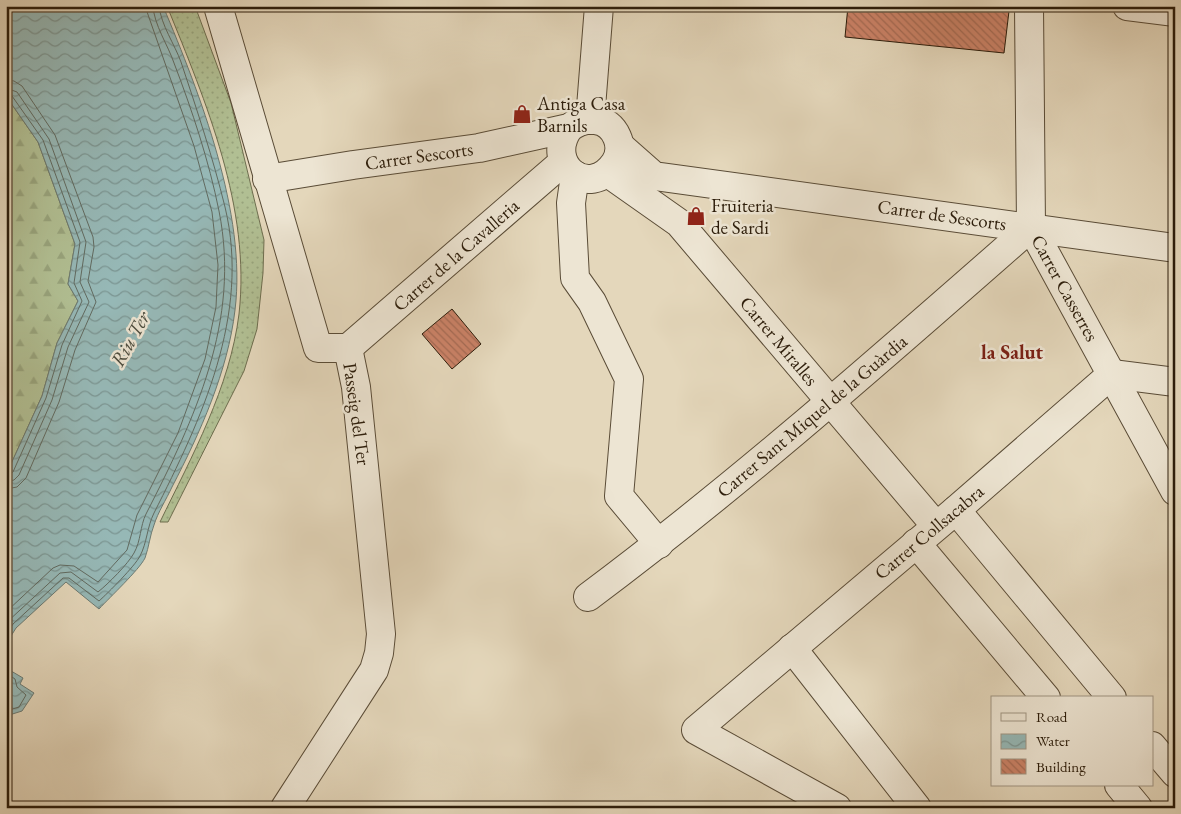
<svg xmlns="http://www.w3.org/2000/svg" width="1181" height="814" font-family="'EB Garamond',serif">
<defs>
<pattern id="grass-dots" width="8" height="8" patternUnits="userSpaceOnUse" patternTransform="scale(1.25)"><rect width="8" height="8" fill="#b1bf93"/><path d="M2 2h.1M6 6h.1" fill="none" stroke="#98a47d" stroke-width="1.8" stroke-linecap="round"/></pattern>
<pattern id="forest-firs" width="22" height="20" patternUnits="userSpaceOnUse" patternTransform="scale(1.25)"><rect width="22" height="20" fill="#b1bf93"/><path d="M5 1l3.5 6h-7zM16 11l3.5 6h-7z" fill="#98a47d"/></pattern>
<pattern id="water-waves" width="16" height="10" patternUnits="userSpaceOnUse" patternTransform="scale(1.25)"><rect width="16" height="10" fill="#96b8b6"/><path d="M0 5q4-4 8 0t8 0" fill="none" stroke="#7b9592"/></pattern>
<pattern id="building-back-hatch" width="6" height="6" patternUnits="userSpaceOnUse" patternTransform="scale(1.25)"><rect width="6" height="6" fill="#ca8267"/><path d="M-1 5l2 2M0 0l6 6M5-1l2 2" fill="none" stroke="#a46a53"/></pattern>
</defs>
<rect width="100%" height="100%" fill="#e4d7bb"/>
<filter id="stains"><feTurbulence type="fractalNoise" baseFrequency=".004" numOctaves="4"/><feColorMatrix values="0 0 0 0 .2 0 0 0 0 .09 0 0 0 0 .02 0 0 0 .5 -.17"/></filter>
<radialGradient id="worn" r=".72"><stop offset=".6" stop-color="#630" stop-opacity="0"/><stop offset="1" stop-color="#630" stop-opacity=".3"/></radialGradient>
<path fill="url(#grass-dots)" stroke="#6e6e4f" d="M167,6H195L231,103L264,240L263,273L257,329L244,371L168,522H160C192,456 230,387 239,314C251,208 206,102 167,6Z"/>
<path fill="url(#forest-firs)" stroke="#6e6e4f" d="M6,96L38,142L75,244L68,284L78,301L57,343L42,396L6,475Z"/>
<g fill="url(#water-waves)" stroke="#6c7a72">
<path d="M6,6H163C200,94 247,214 235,310C228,371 200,433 172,487C166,500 158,512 154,525C150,535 149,547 145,558C139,570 110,597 99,609L66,582L16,628L6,644V475L42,396L57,343L78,301L68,284L75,244L38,142L6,96Z"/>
<path d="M6,668L23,678L20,684L34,693L22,711L6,716Z"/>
</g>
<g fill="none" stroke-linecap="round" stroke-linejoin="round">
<g stroke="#616a60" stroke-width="1">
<path d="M6,80L14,81L22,86L55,135L93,237L94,247L88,281L96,302L75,350L59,402L26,478L17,487L6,489"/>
<path d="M6,88L17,92L49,139L86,242L80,282L89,302L68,347L52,400L19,475L14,480L6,482"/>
<path d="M6,94L12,96L43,140L80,242L74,283L82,301L62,345L46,398L13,472L6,475"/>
<path d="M6,612L53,568L60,565L74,566L98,582L127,550L137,515L178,433L205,359L216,307L218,265L212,212L194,146L145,6"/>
<path d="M6,623L60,573L71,572L98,592C108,584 128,564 134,553C141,541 140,526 146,514C195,418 241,321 219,211C209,161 192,110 174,63C168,45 154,25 153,6"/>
<path d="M6,635L13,624L63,578H69L99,601C108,593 135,566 140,556C147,543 147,527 154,513C201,420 251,315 225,207C213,158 197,110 181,62C175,45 161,25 159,6"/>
<path d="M6,673L15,679L17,687L26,695L19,707L6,711"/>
</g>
</g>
<g fill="url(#building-back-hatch)" stroke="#2c1d0b">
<path d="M848,6H968L1009,11L1004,53L845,37Z"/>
<path d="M452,309L481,344L452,369L422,334Z"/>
</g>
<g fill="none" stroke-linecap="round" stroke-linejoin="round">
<g stroke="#5a4c37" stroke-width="30">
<g id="minor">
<path d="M218,6L318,348H348L356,387L381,634L379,653L374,670L285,808"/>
<path d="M1029,6L1031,227L1175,491"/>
<path d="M1127,6L1175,12"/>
<path d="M590,120L599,6"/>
<path d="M620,146L654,176L1175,248"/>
<path d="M608,173L679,223L936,526"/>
<path d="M575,175L571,203L575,278L592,302L629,379L619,496L659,544"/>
<path d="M267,179L353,165L479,148L569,128C585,116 608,116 617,137C621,146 620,155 615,163C589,201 543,164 569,128"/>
<path d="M348,348L563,162"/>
<path d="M956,510L1112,698"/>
<path d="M916,543L1046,698"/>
<path d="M588,597C742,482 886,354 1031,227"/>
<path d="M792,648L917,808"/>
<path d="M1152,746L1175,773"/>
<path d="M1119,785L1138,808"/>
<path d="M837,808L696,730L956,510L1112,374L1175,382"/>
</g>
</g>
<use href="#minor" stroke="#ede5d3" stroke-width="28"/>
</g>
<defs>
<g id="shop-bare" transform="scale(1.5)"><path d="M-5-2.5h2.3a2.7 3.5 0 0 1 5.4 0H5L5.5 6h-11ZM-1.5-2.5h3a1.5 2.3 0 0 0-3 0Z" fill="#8f2418" stroke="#ede5d3" stroke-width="2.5" paint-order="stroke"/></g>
</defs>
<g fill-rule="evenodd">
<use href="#shop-bare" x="522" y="114"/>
<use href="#shop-bare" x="696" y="216"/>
</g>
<g text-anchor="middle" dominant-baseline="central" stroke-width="5" stroke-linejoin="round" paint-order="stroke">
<g font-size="19" fill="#2c1d0b" stroke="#ede5d3" text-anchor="start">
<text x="537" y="103">Antiga Casa<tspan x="537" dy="22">Barnils</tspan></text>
<text x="711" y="205">Fruiteria<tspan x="711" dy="22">de Sardi</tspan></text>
</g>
<g font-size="19" fill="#2c1d0b" stroke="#ede5d3">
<text transform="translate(419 156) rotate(-8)">Carrer Sescorts</text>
<text transform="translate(942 215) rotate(8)">Carrer de Sescorts</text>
<text transform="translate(456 255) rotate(-41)">Carrer de la Cavalleria</text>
<text transform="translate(1065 288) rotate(61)">Carrer Casserres</text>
<text transform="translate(779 341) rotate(50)">Carrer Miralles</text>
<text transform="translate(357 414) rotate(82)">Passeig del Ter</text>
<text transform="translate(812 416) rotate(-40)">Carrer Sant Miquel de la Guàrdia</text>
<text transform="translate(929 532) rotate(-40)">Carrer Collsacabra</text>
</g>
<g font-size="20" font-style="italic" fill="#4c4c3e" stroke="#ede5d3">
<text transform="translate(130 339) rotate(-61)">Riu Ter</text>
</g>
<g font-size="20" font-weight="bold" fill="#7a1f14" stroke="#ede5d3">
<text x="1012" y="352">la Salut</text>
</g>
</g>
<rect width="1181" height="814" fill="none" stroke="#e4d7bb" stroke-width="25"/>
<rect x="8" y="8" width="1166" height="799" fill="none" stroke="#2c1d0b" stroke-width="2.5"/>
<rect x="12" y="12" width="1156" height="789" fill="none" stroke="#2c1d0b"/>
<rect x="991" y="696" width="162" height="90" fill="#ede5d3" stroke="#a09583"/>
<rect x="1001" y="713" width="25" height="8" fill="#ede5d3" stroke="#a09583"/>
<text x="1036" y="722" font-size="15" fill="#2c1d0b">Road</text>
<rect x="1001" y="734" width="25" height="15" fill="url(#water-waves)" stroke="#a09583"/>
<text x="1036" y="746" font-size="15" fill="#2c1d0b">Water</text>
<rect x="1001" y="759" width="25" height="15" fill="url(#building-back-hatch)" stroke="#a09583"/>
<text x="1036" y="772" font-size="15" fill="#2c1d0b">Building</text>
<rect width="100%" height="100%" filter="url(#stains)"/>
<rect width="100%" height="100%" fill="url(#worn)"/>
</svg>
